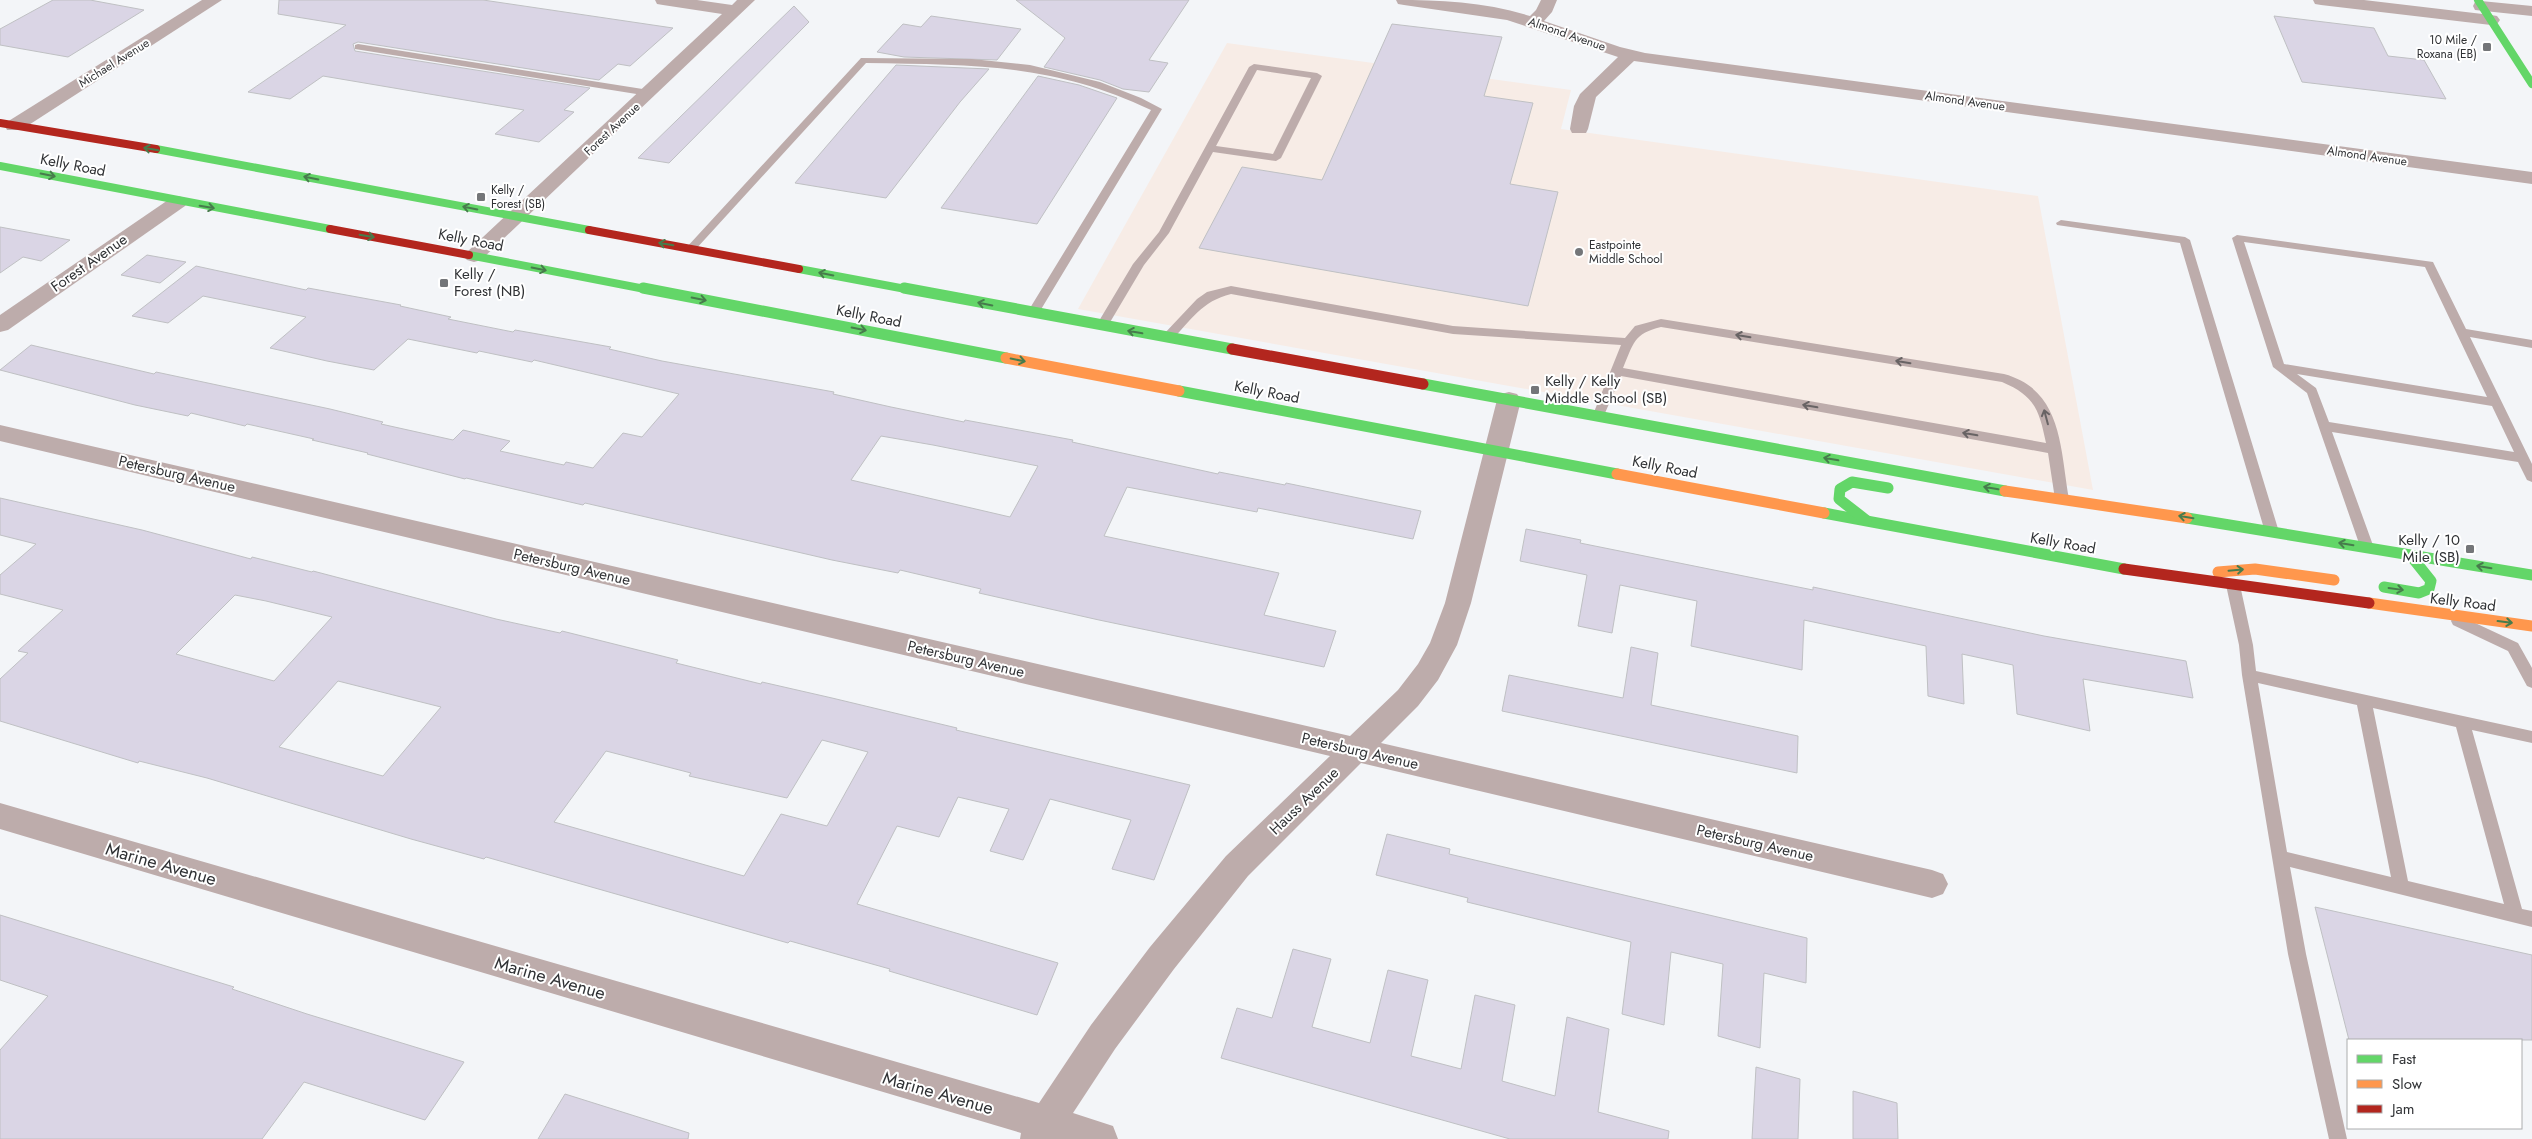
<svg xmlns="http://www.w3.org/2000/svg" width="2532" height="1139" font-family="Jost,sans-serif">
<rect width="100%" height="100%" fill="#f3f5f8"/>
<path fill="#f7ece6" d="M1227,43L1571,90L1561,129L2038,196L2093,490L1078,309Z"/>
<g fill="#dad5e5" stroke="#bfc0c3" fill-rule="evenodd">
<path d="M53,0H90L144,10L68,57L0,45V29Z"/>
<path d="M279,0H483L673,28L630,66L618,64L599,80L358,42L353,44L355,51L590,88L564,110L574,112L539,142L495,134L524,110L323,76L290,99L248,92L346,25L278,14Z"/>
<path d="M1016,0H1189L1149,60L1168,63L1149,92L1123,89L1100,80L1044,67L1065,38Z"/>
<path d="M794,6L809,22L669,163L638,158Z"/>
<path d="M931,16L1021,29L997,60L904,57L877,52L903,24L921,27Z"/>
<path d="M2274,16L2374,28L2388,56L2424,60L2446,99L2302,82Z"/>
<path d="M1392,24L1502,37L1484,96L1533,103L1510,184L1558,192L1528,306L1199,248L1242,167L1322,180Z"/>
<path d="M896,65L989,69L960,102L886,198L795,183Z"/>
<path d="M1038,76L1079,85L1117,98L1037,224L941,208Z"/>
<path d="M0,227L70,240L41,261L23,257L0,273Z"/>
<path d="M147,255L186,262L160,283L121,275Z"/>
<path d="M196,266L306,290L308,288L401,305L400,306L451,317L448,319L513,332L515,330L611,347L609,349L662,361L834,392L833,394L891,407L964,422L965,420L1073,440L1072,442L1218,474L1219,472L1285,485L1286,483L1421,511L1413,539L1258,508L1257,512L1127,487L1104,536L1279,573L1264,615L1336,631L1324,667L1099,620L979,593L981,589L900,570L898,573L832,560L646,517L585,503L583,505L466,478L465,479L367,454L368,453L312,440L314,439L247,424L245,426L191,413L188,416L135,405L0,370L31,345L154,374L156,372L330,409L383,422L381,424L453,440L463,430L510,441L500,451L564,465L566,462L593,468L623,433L642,437L679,394L534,360L532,362L479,351L477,353L408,339L374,370L327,361L270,348L306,317L203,296L168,323L132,316ZM881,436L933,445L1038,466L1010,517L851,480Z"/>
<path d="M0,498L142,530L251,559L252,557L312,572L313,571L496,619L560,633L562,631L678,660L676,663L761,684L762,682L832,698L957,728L956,730L1190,785L1154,880L1112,869L1131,820L1050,799L1023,860L990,851L1009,809L958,797L939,837L897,826L857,904L1058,963L1037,1015L889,971L890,969L790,941L788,943L486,857L484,859L411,839L207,778L139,761L138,763L0,721V679L28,653L18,651L63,610L0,594V575L36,544L0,535ZM235,595L266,601L332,617L274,681L176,654ZM338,681L417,701L441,707L383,776L279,747ZM822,740L868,752L827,826L781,814L744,876L554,822L606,751L691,773L689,776L787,798Z"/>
<path d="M1526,529L1581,540L1580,543L1813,590V587L2044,636L2186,661L2193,698L2083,679L2090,731L2017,714L2013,665L1962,654L1964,704L1928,696L1926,646L1804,620L1802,670L1691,646L1697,601L1620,585L1612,633L1578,626L1587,575L1520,561Z"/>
<path d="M1631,647L1658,653L1651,705L1798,736L1797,773L1502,711L1509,675L1623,698Z"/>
<path d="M1387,834L1450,849L1449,854L1807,938L1806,983L1764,973L1760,1048L1718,1036L1723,964L1671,952L1664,1025L1622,1014L1631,942L1467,902L1468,898L1376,875Z"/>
<path d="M2315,907L2532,955V1040H2349Z"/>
<path d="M0,915L234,987L232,989L307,1014L464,1062L425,1120L304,1082L262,1139H0V1050L48,996L0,980Z"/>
<path d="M1293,949L1331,959L1312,1027L1370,1043L1388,970L1428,980L1411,1056L1461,1069L1475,995L1515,1005L1502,1081L1555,1096L1567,1017L1609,1029L1598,1112L1669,1131L1668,1139H1510L1221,1058L1237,1008L1272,1018Z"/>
<path d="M1756,1067L1800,1079L1798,1139H1752Z"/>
<path d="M1853,1091L1897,1103L1898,1139H1853Z"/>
<path d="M565,1094L689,1133L688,1139H538Z"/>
</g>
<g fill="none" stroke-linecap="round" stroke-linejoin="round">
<g fill="#bdacab" fill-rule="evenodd">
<path d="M358,44L649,90L654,93L649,96L355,49V45Z"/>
<path d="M861,58L972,59L1030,65L1100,82L1141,98L1162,109L1037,316L1033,317L1027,313L1151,110C1052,63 973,65 866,63L695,250H687L686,248Z"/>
<path d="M1254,64L1317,73L1322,76L1281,158L1276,161L1213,152L1169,233L1144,265L1106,329H1098L1096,326L1133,264L1159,232L1249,67ZM1257,70L1311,78L1273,154L1216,146Z"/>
<path d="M2061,220L2185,237L2190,240L2279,532L2277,535H2267L2265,532L2180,243L2057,225L2056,223Z"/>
<path d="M2237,235L2433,262L2466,329L2532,340V348L2470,337L2532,464V482L2527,480L2518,462L2332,432L2374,548L2372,552H2362L2307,393L2273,367L2232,238ZM2244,242L2425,267L2487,397L2284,364ZM2297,374L2492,406L2514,452L2329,422L2316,388Z"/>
<path d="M1231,286L1453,326L1625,338L1635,326L1661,319L2004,374C2063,390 2060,449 2069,499L2062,504L2055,499L2048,453L1621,376L1602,420H1594L1592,417L1621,345L1453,334L1231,294C1202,301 1191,320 1171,341H1163V335L1197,299L1207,292ZM1661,327L2002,382C2035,396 2039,410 2046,443L1623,368C1634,343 1633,334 1661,327Z"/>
<path d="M2233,580L2238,581L2240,585L2253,645L2256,671L2532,731V743L2472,730L2522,909L2532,911V927L2290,867L2306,954L2347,1139H2329L2288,954L2242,675L2239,645L2226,585L2228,581ZM2258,683L2357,705L2391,877L2287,852ZM2373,708L2456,727L2504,904L2408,881Z"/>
<path d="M2458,615L2518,643L2532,668V688L2527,686L2508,651L2453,625L2451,621L2453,617Z"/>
</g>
<g fill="#bdacab" fill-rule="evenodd">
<path d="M202,0H222L21,130H7L5,126L7,122Z"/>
<path d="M655,0H697L732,5L737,0H755L481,260L474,262L467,260L463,256L467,252L722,14L663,5L657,4Z"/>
<path d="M1396,0C1440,0 1487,2 1530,16L1536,10L1541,0H1557L1552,12L1544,21L1620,47L1645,53L2532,172V184L1634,61L1596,97L1588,129L1586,133H1572L1570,129L1574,106L1580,94L1618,57L1507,20L1404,5L1398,4Z"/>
<path d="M2313,0H2364L2491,15L2497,16L2500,20L2497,24L2491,25L2321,5L2315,4Z"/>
<path d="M2481,1L2532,6V16L2475,10L2473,6L2475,2Z"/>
<path d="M178,196L185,198L188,202L185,206L8,330L0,332V315L171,198Z"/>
<path d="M1509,392L1517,394L1521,400L1471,603L1457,645L1438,680L1418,706L1381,743L1932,870L1943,874L1948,884L1943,894L1932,898L1361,763L1248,876L1174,969L1115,1049L1073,1113L1113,1126L1118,1139H1020L1021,1133L0,829V803L1039,1103L1091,1025L1150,947L1226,856L1330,756L0,441V425L1350,736L1398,690L1418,664L1430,643L1445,603L1497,400L1501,394Z"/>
</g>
<g stroke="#63d668" stroke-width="8">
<path d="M2478,0L2532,84"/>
<path d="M156,149L589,230"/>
<path d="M0,166L330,229"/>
<path d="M469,255L650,290"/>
<path d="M799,269L911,290"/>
</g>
<g stroke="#63d668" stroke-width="11">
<path d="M643,288L1006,358"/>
<path d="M904,288L1232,349"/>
<path d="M1423,384L2005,491"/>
<path d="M1179,391L1617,474"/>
<path d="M1824,513L2124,569"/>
<path d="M2187,518L2532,575"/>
<path d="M1866,520L1839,499L1840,489L1852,482L1888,488"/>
<path d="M2384,587L2419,593L2429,589L2431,581L2411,556"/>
</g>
<g stroke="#ff974d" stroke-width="11">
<path d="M1006,358L1179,391"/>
<path d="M1617,474L1824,513"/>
<path d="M2005,491L2187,518"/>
<path d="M2218,572L2255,569L2334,580"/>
<path d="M2369,603L2532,626"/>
</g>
<g stroke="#b3261e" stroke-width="8">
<path d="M0,123L156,149"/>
<path d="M330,229L469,255"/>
<path d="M589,230L799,269"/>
</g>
<g stroke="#b3261e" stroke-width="11">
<path d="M1232,349L1423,384"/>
<path d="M2124,569L2369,603"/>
</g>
</g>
<defs><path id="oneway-shaft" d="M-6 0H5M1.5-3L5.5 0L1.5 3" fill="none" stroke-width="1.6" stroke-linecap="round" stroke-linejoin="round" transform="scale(1.25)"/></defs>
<g stroke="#477c4c">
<use href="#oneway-shaft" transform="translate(151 149) rotate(-171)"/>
<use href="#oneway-shaft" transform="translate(48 175) rotate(11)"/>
<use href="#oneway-shaft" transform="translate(311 178) rotate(-169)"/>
<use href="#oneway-shaft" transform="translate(207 207) rotate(10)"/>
<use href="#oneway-shaft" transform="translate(470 208) rotate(-169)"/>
<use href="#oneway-shaft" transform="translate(367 236) rotate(10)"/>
<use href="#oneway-shaft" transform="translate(666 244) rotate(-170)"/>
<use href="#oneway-shaft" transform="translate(539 269) rotate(11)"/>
<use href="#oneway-shaft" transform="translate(826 274) rotate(-169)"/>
<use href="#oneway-shaft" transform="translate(699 299) rotate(11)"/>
<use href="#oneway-shaft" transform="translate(985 304) rotate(-169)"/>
<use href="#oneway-shaft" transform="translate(859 329) rotate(11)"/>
<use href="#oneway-shaft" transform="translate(1135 332) rotate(-170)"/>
<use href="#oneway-shaft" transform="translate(1018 360) rotate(11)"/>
<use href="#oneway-shaft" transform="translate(1831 459) rotate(-170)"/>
<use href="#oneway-shaft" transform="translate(1991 488) rotate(-170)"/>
<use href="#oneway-shaft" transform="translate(2186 517) rotate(-171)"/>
<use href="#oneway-shaft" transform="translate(2346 544) rotate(-171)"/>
<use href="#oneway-shaft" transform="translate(2484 567) rotate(-171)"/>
<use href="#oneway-shaft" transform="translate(2236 570) rotate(-5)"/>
<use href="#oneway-shaft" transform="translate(2396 589) rotate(8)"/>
<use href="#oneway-shaft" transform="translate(2505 622) rotate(7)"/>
</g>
<g stroke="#686364">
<use href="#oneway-shaft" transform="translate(1743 336) rotate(-171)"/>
<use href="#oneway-shaft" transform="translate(1903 362) rotate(-171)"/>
<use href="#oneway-shaft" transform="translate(1810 406) rotate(-170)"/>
<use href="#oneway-shaft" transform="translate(2046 417) rotate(-105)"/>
<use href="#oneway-shaft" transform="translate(1970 434) rotate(-170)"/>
</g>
<g fill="#747679" stroke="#fff" stroke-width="2">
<rect x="2482" y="42" width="10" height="10" rx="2.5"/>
<rect x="476" y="192" width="10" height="10" rx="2.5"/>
<circle cx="1579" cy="252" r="5"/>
<rect x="439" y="278" width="10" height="10" rx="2.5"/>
<rect x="1530" y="385" width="10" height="10" rx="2.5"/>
<rect x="2465" y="544" width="10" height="10" rx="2.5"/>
</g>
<g text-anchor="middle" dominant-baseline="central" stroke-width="4" stroke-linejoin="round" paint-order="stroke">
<g font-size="12" fill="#303235" stroke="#fff">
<text transform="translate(1567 34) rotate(19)">Almond Avenue</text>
<text transform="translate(114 63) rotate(-32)">Michael Avenue</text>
<text transform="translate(1965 101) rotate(8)">Almond Avenue</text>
<text transform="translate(612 129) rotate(-43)">Forest Avenue</text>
<text transform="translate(2367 156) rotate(8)">Almond Avenue</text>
</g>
<g font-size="12" fill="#303235" stroke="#fff" text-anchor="start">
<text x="2477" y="40" text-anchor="end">10 Mile /<tspan x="2477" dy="14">Roxana (EB)</tspan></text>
<text x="491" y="190">Kelly /<tspan x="491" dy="14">Forest (SB)</tspan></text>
<text x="1589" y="245">Eastpointe<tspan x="1589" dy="14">Middle School</tspan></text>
</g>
<g font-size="15" fill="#303235" stroke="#fff">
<text transform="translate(73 165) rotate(11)">Kelly Road</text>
<text transform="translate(471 240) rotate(11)">Kelly Road</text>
<text transform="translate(89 263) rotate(-35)">Forest Avenue</text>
<text transform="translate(869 316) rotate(11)">Kelly Road</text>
<text transform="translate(1267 392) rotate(11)">Kelly Road</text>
<text transform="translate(1665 467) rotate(11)">Kelly Road</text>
<text transform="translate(177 474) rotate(13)">Petersburg Avenue</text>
<text transform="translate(2063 543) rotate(10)">Kelly Road</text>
<text transform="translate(572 567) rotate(13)">Petersburg Avenue</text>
<text transform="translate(2463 602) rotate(7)">Kelly Road</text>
<text transform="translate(966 659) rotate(13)">Petersburg Avenue</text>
<text transform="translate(1360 751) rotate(13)">Petersburg Avenue</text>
<text transform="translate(1304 801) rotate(-44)">Hauss Avenue</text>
<text transform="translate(1755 843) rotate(13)">Petersburg Avenue</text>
</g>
<g font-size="15" fill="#303235" stroke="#fff" text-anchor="start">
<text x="454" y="274">Kelly /<tspan x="454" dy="17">Forest (NB)</tspan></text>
<text x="1545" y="381">Kelly / Kelly<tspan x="1545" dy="17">Middle School (SB)</tspan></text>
<text x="2460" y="540" text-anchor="end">Kelly / 10<tspan x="2460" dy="17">Mile (SB)</tspan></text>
</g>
<g font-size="18" fill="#303235" stroke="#fff">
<text transform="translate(161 864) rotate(16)">Marine Avenue</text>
<text transform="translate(550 978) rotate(16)">Marine Avenue</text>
<text transform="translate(938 1093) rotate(16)">Marine Avenue</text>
</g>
</g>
<rect x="2347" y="1039" width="175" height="90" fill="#ffffff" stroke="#acadae"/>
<rect x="2357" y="1055" width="25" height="8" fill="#63d668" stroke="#acadae"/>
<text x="2392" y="1064" font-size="15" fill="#303235">Fast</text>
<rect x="2357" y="1080" width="25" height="8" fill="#ff974d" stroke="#acadae"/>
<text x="2392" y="1089" font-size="15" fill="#303235">Slow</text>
<rect x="2357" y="1105" width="25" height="8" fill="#b3261e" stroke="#acadae"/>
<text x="2392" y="1114" font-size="15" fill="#303235">Jam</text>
</svg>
